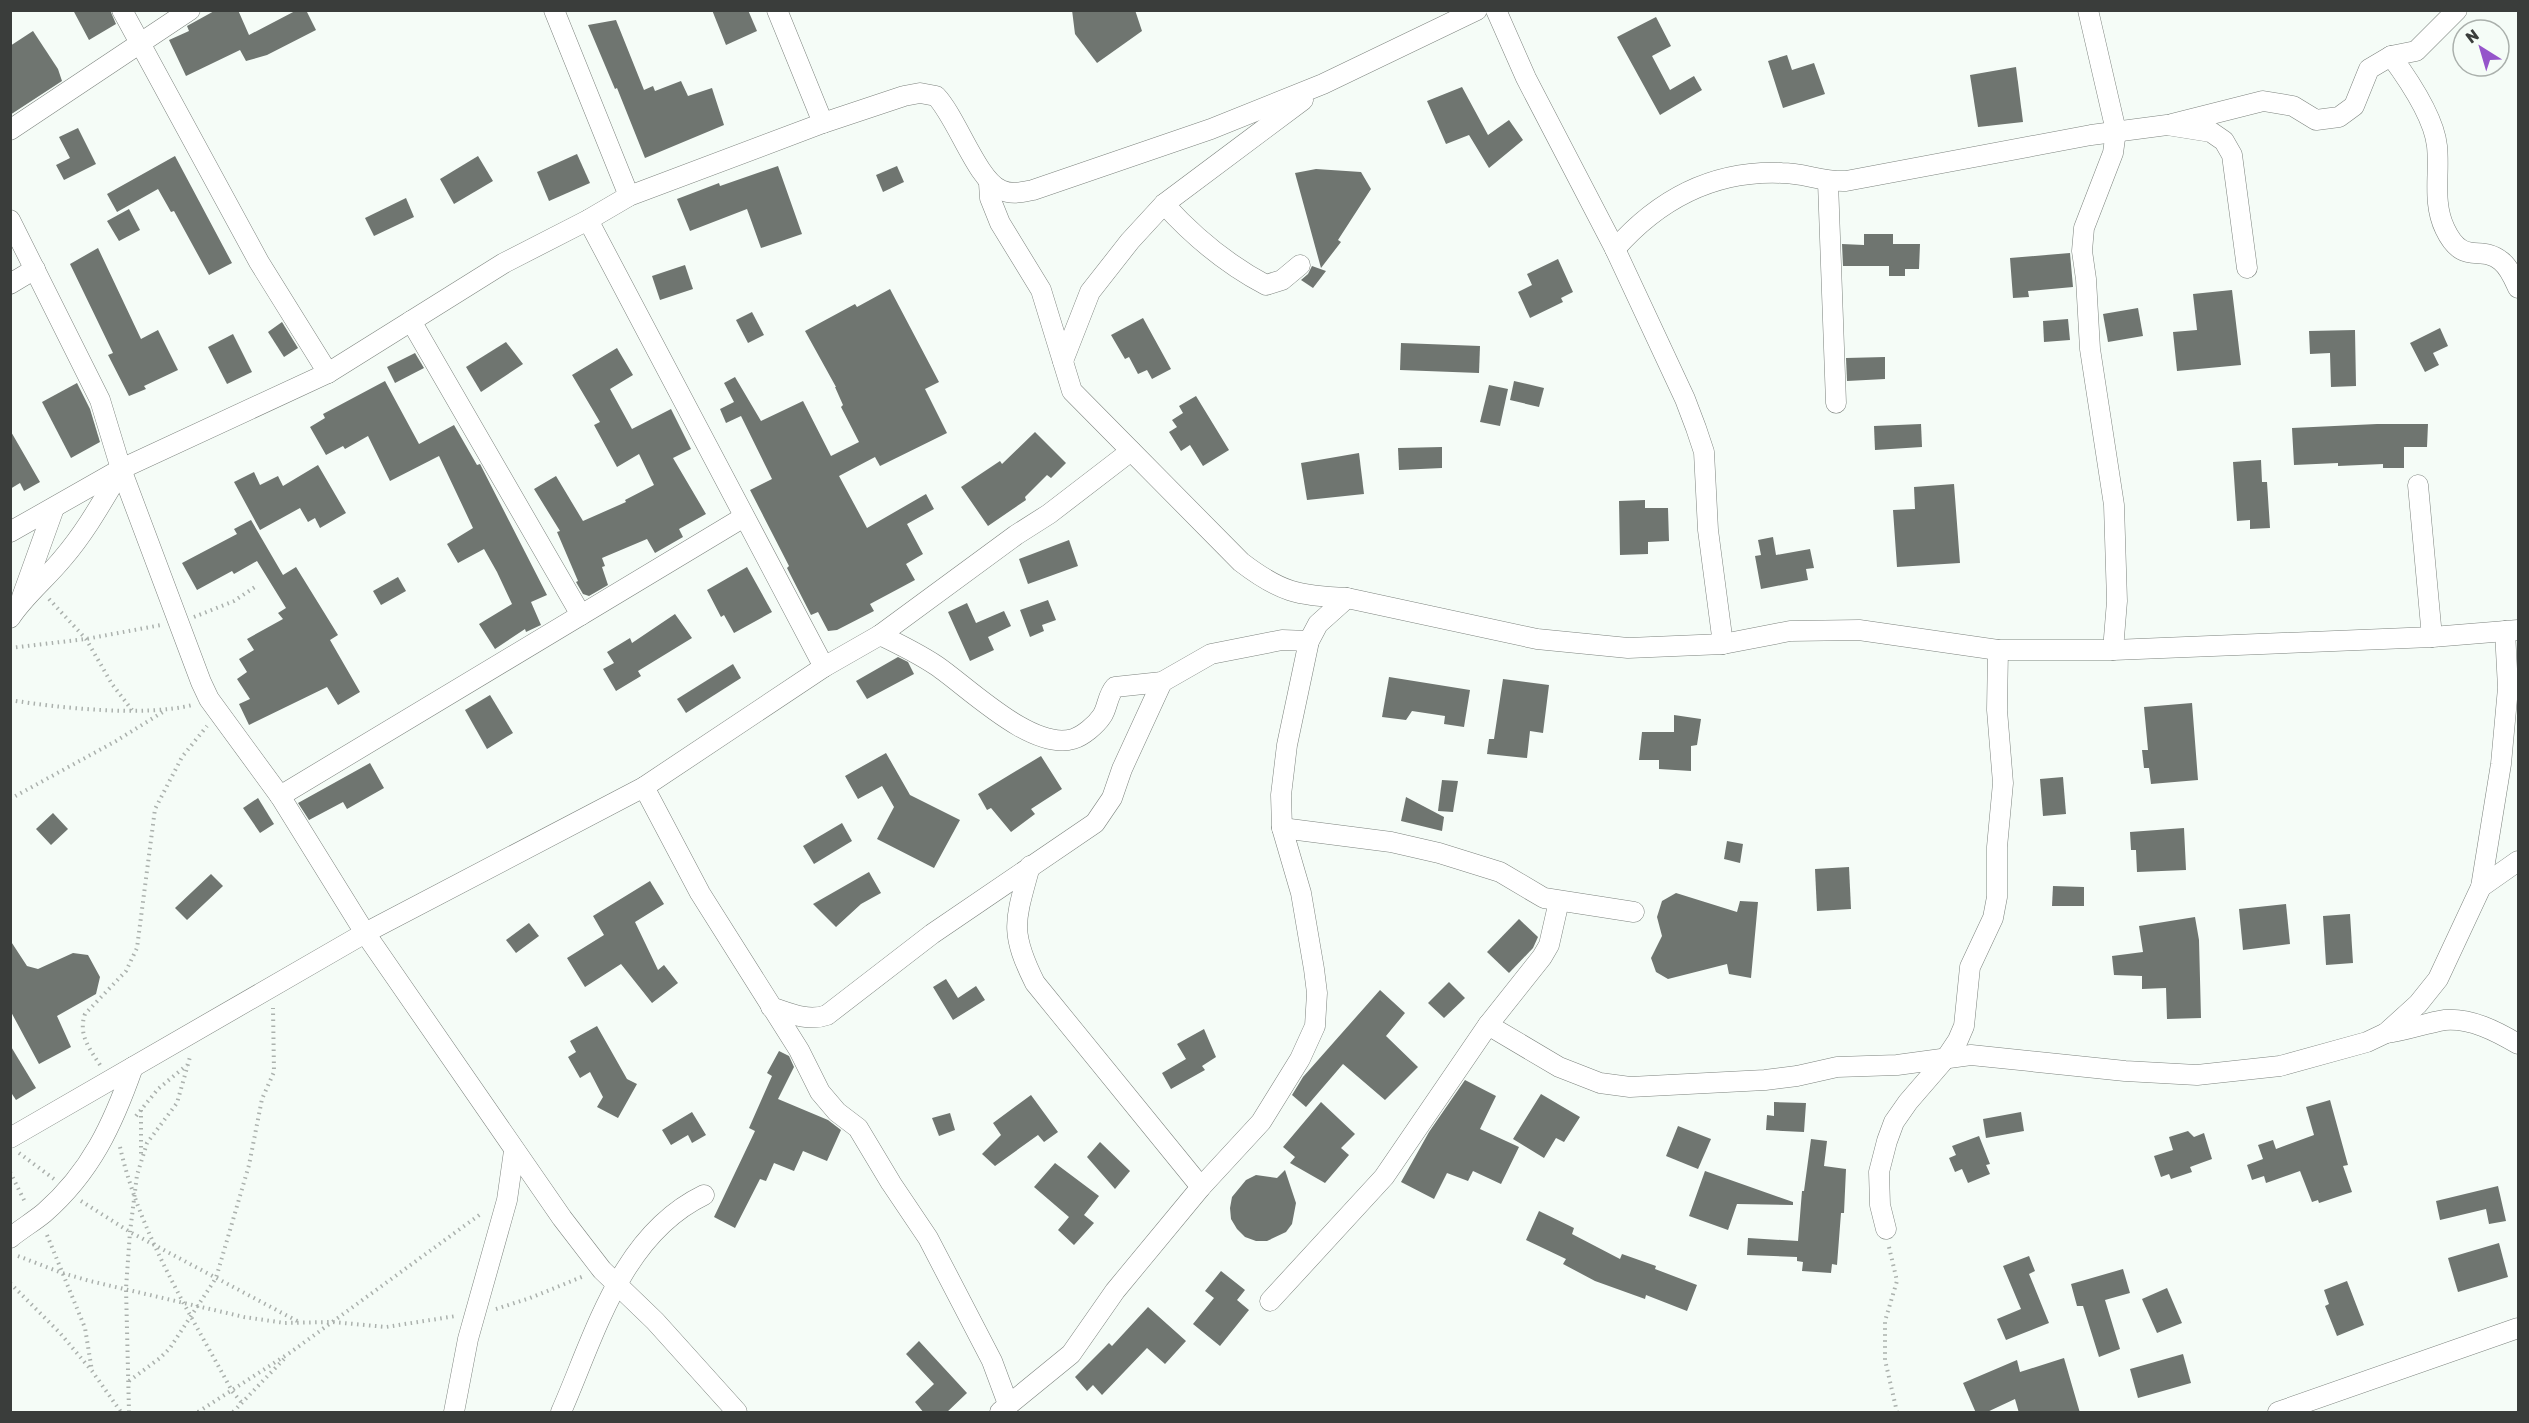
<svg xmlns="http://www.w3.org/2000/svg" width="2529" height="1423" font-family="Rubik,sans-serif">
<rect width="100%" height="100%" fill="#f5fcf7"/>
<g fill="#6f7570">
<path d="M73,10H110L116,24L89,40Z"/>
<path d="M216,10H238L249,35L297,10H306L316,30L267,55L246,61L240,50L186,76L169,40L189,31L187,26Z"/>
<path d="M712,10H748L757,31L726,45Z"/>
<path d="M1072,10H1135L1142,31L1097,63L1075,34Z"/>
<path d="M1656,17L1671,46L1652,56L1670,90L1694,76L1702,90L1660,115L1617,37Z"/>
<path d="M616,20L644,90L653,86L655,91L681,81L688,96L712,88L724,125L645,158L617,88L615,89L588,25Z"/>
<path d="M33,31L58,69L62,81L10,115V46Z"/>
<path d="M1787,55L1792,70L1814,63L1825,94L1783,108L1768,61Z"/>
<path d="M2016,67L2023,122L1978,127L1970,75Z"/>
<path d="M1462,87L1488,135L1509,120L1523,140L1489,168L1469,135L1446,144L1427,101Z"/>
<path d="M78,128L96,164L64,180L56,165L70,158L59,137Z"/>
<path d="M577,154L590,183L549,201L537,172Z"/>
<path d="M175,156L232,263L209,275L174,211L171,212L158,189L117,212L107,194Z"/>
<path d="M478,156L493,181L454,204L440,179Z"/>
<path d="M778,166L802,234L761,248L747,209L690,231L677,199L719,183L720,186Z"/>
<path d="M897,166L904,182L883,192L876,175Z"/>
<path d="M1316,169L1361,172L1371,189L1338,240L1341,242L1321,268L1295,173Z"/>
<path d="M406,198L414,217L374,236L365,218Z"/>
<path d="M129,209L140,230L119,241L107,221Z"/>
<path d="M1864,234H1893V244H1920L1919,269H1905V276H1889V266H1843L1842,244L1864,245Z"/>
<path d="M98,248L141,339L158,330L178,370L144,386L146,389L129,396L108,355L113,353L70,264Z"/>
<path d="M2070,253L2073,287L2028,291L2029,297L2013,298L2010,258Z"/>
<path d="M1558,259L1573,292L1561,298L1563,302L1530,318L1518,292L1532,285L1527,274Z"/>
<path d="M685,265L693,289L660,300L652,276Z"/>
<path d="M1312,266L1326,271L1313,288L1301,280L1308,274Z"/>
<path d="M890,289L939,382L925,389L947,433L880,466L875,457L839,476L867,528L926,494L934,509L907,524L923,554L906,564L915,580L870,604L874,611L837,630L828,631L818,612L811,615L787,568L789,566L750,490L772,479L741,416L726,423L720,409L734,402L724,383L735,377L761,421L803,401L831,456L859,442L841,407L843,405L835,387H836L805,331L855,304L857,307Z"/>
<path d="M2232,290L2241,365L2177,371L2173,332L2197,330L2193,294Z"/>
<path d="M2138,308L2143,336L2108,342L2103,314Z"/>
<path d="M752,312L764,335L748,343L736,320Z"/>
<path d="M1143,318L1171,369L1152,379L1147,370L1138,374L1129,357L1125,359L1111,335Z"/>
<path d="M2068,319L2070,340L2044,342L2043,321Z"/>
<path d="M282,322L298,348L284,357L268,332Z"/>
<path d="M2440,328L2448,346L2433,353L2439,365L2425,372L2410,343Z"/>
<path d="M2355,330L2356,386L2331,387L2330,353L2310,354L2309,331Z"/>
<path d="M233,334L252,372L227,384L208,347Z"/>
<path d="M506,342L523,364L481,392L466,367Z"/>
<path d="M1401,343L1480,346L1479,373L1400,370Z"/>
<path d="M617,348L633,375L610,389L632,429L671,409L691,449L673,458L706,514L679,529L683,537L655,553L647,539L602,558L605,566L602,567L608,585L589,596L583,594L576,582L578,581L557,532L560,531L534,489L556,476L583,521L626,502L625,500L654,485L639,454L617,467L594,425L600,422L572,375Z"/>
<path d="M415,353L424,368L395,383L387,367Z"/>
<path d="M1885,357V379L1847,381L1846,358Z"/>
<path d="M385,381L419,444L454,425L477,465L480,464L547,595L531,602L541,625L526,632L525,629L495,649L479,624L512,604L497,572L484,549L458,563L447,544L473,528L439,456L390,481L368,436L345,449L343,446L326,455L310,427L325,418L323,414Z"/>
<path d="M1514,381L1544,388L1539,407L1510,400Z"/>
<path d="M77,383L90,409L100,442L71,458L42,402Z"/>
<path d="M1489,385L1508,389L1500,426L1480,422Z"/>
<path d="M1196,396L1229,450L1203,466L1190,445L1181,451L1169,432L1177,427L1172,420L1183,413L1179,406Z"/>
<path d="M1921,424L1922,447L1875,450L1874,426Z"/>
<path d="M2377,424H2428L2427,447H2404V468H2383V464L2338,466V463L2294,465L2292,428Z"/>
<path d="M10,430L40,482L24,491L20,483L10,489Z"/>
<path d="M1035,432L1066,463L1051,478L1047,475L1025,497L1026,500L988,526L961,487L1000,461L1002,464Z"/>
<path d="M1442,447V468L1399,470L1398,448Z"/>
<path d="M1359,453L1364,494L1307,500L1301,463Z"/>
<path d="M2261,460L2262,482H2267L2270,528L2250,529V520L2237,521L2233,462Z"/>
<path d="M318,465L346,513L320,528L315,518L308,522L300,508L260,530L234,482L254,472L260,485L278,476L283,486Z"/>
<path d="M1954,484L1960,563L1897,567L1893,510L1915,509L1914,487Z"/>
<path d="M1645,500V508H1668L1669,541L1648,542V554L1620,555L1619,501Z"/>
<path d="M251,520L283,575L296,567L338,635L330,640L360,692L338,705L327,687L249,725L239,704L250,699L237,679L247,672L239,659L254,650L247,639L283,619L278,613L286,608L257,561L234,574L232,571L197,590L182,563L237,534L234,529Z"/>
<path d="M1773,537L1776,555L1810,549L1814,568L1806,569L1808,580L1761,589L1755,556L1761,555L1758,540Z"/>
<path d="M1069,540L1078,566L1028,584L1019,559Z"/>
<path d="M747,567L772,612L734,633L724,615L721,617L707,590Z"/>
<path d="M398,577L406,591L381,605L373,591Z"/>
<path d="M1048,600L1056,620L1042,625L1044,631L1030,637L1020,610Z"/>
<path d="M967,603L976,623L1004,611L1011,626L988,637L994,650L970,661L948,612Z"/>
<path d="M675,614L692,638L638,671L641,676L616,691L603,669L614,663L607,652L630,638L632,643Z"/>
<path d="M898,657L908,662L914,674L867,699L856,681Z"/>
<path d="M733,664L741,678L686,713L677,699Z"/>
<path d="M1389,677L1470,690L1464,727L1444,724L1445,716L1412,711L1406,720L1382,717Z"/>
<path d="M1503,679L1549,685L1543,733L1530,731L1527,758L1487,754L1489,739H1494Z"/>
<path d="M490,695L513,733L487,749L465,710Z"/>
<path d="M2192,703L2198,780L2151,784L2149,768H2144L2142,750H2148L2144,707Z"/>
<path d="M1674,715L1701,719L1697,745L1691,746V771L1659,769V760H1639L1642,732H1674Z"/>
<path d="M886,753L910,795L960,820L934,868L877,839L894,807L882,786L858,799L845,776Z"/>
<path d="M1041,756L1062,789L1031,809L1035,814L1011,832L991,808L987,810L978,794Z"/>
<path d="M370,763L384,788L347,809L343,802L309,820L298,803Z"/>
<path d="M2063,777L2066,814L2043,816L2040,779Z"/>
<path d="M1442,780L1458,781L1453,812L1438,811Z"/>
<path d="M1406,797L1444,817L1442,831L1401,821Z"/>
<path d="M258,798L274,824L260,833L243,808Z"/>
<path d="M53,813L68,829L51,845L36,829Z"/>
<path d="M842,823L852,841L814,864L803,846Z"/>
<path d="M2184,828L2186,870L2137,872L2136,850H2131L2130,832Z"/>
<path d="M1727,841L1743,844L1740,863L1724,859Z"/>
<path d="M1849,867L1851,909L1817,911L1815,869Z"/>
<path d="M869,872L881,893L861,904L836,927L813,904Z"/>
<path d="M211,874L223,886L187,920L175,908Z"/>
<path d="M650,881L664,904L635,922L658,970L664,965L678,983L652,1003L621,964L585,987L567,958L604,935L593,916Z"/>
<path d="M2053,886L2084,887V906H2052Z"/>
<path d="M1676,893L1737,912L1740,901L1758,902L1751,978L1729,974L1727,964L1668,979L1656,972L1651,958L1662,936L1657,917L1662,901Z"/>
<path d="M2286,904L2290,944L2243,950L2239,909Z"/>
<path d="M2350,914L2353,963L2326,965L2323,916Z"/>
<path d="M2195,917L2199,940L2201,1018L2167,1019L2166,988L2142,989V976L2114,975L2112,956L2143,952L2139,926Z"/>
<path d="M1519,919L1538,937L1533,948L1509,973L1487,952Z"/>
<path d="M529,923L539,936L516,953L506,940Z"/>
<path d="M10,940L27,966L38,969L73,953L88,955L100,977L96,994L57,1016L71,1047L39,1064L10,1010Z"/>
<path d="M946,979L958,998L976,986L985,1000L953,1020L933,987Z"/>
<path d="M1449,982L1465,998L1444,1018L1428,1003Z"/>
<path d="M1380,990L1405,1013L1386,1036L1418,1067L1385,1100L1343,1064L1306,1107L1292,1095L1303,1077Z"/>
<path d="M597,1026L627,1079L637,1084L618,1118L597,1107L603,1097L590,1072L580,1078L568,1057L576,1052L570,1041Z"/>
<path d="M1204,1029L1216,1057L1202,1066L1205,1070L1171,1089L1162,1073L1186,1059L1177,1044Z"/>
<path d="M10,1045L36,1088L16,1100L10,1091Z"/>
<path d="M779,1051L789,1056L794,1067L778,1099L828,1120L841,1130L827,1161L803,1151L794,1171L774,1163L766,1181L760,1179L735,1228L714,1217L755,1131L749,1128L772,1076L767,1073Z"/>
<path d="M1465,1080L1496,1096L1480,1129L1519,1147L1501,1184L1473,1171L1468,1181L1447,1173L1434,1199L1401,1182L1429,1132Z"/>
<path d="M1541,1094L1580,1117L1564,1142L1556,1138L1544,1158L1513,1139Z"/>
<path d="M1031,1095L1058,1132L1044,1142L1038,1135L995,1166L982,1154L1001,1135L993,1123Z"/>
<path d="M2330,1100L2348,1165L2343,1166L2352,1192L2319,1203L2318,1200L2312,1202L2300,1171L2266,1183L2264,1176L2252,1180L2247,1165L2263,1159L2258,1145L2273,1140L2276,1149L2314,1135L2306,1107Z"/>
<path d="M1321,1102L1355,1134L1341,1148L1349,1155L1325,1183L1290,1163L1295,1157L1283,1147Z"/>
<path d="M1774,1102L1806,1103L1804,1132L1766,1130L1767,1115L1774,1116Z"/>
<path d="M692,1112L706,1135L692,1143L688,1135L671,1145L662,1130Z"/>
<path d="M2021,1112L2024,1131L1986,1138L1983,1119Z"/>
<path d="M950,1113L955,1130L939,1136L932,1118Z"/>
<path d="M1678,1126L1711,1139L1698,1169L1666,1156Z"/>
<path d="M2188,1131L2194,1137L2204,1133L2212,1159L2190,1167L2192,1172L2171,1179L2169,1174L2161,1177L2154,1156L2173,1150L2169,1137Z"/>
<path d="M1979,1136L1990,1164L1986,1165L1990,1174L1968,1183L1962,1169L1955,1172L1949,1158L1956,1155L1952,1146Z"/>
<path d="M1811,1139L1827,1141L1824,1166L1846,1169L1844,1213H1841L1837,1265L1832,1264L1831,1273L1802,1271L1803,1262L1797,1261V1257L1747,1255L1748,1238L1798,1241L1802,1191H1804Z"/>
<path d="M1100,1142L1130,1171L1115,1189L1087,1157Z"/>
<path d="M1055,1163L1099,1196L1084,1215L1094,1223L1074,1245L1058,1230L1069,1217L1034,1187Z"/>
<path d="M1285,1170L1296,1203L1292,1224L1286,1232L1267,1241H1256L1245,1237L1237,1229L1231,1219L1230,1208L1232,1197L1246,1180L1256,1175L1277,1178Z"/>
<path d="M1705,1171L1793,1202V1205L1737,1204L1728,1230L1689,1216Z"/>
<path d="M2498,1186L2506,1221L2489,1224L2486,1209L2440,1220L2436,1201Z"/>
<path d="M1539,1211L1574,1228L1572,1234L1620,1259L1622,1254L1656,1266L1655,1269L1697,1285L1687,1311L1646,1295L1645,1299L1595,1281L1563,1264L1566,1259L1526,1240Z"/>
<path d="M2499,1243L2508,1277L2458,1292L2448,1258Z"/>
<path d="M2029,1256L2035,1271L2029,1274L2049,1323L2006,1340L1997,1319L2021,1309L2003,1266Z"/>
<path d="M2123,1269L2130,1293L2105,1300L2120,1349L2099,1357L2083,1306H2077L2071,1284Z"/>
<path d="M1221,1271L1245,1290L1237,1300L1249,1310L1220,1346L1193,1324L1214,1298L1205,1291Z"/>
<path d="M2347,1281L2364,1325L2337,1336L2325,1306L2329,1304L2324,1290Z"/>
<path d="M2167,1288L2182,1323L2157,1333L2142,1299Z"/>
<path d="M1148,1307L1186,1341L1165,1364L1147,1348L1102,1395L1093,1385L1087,1391L1075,1377L1109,1343L1112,1346Z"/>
<path d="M919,1341L967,1393L946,1413H924L915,1402L934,1384L906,1354Z"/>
<path d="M2183,1354L2191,1383L2138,1398L2130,1369Z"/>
<path d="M2064,1358L2080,1413H2019L2015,1399L1985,1413H1976L1963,1383L2017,1360L2020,1372Z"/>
</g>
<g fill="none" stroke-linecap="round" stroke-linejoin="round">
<g stroke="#7d837e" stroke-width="21">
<g id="minor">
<path d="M122,10L259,262L328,373"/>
<path d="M554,10L629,196"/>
<path d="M777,10L823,123"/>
<path d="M1496,10L1526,78L1615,249L1685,399L1696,428L1704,452L1708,530L1723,644"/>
<path d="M2088,10L2116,131L2113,153L2084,228L2082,251L2086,279L2090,349L2114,505L2117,601L2113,650"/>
<path d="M2391,56C2408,79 2434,118 2437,146C2440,174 2432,202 2445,229C2463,267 2481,244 2501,261C2509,267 2514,279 2518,288"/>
<path d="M2172,124L2263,101L2293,106L2316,120L2339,117L2354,106L2369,69L2391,56L2416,51L2457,10"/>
<path d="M10,130L190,10"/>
<path d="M1828,182L1836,403"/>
<path d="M989,183L990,198L1000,223L1041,290L1072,391L1241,562C1280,592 1298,596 1347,598L1537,639L1628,648L1723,644L1790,631L1859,630L1998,650H2113L2432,637L2518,630"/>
<path d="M1164,204C1193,236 1228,265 1266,285L1282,280L1300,265"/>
<path d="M10,220L100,400L121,469L201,682L209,699L280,796L365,933L562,1218L602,1270L655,1321L737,1412"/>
<path d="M588,220L824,667"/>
<path d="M1615,249C1659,199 1714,170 1782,173C1804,173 1822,182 1846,181L2091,135L2167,125L2211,132L2224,141L2232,155L2247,268"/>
<path d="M10,284L35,269"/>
<path d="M411,321L581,615"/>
<path d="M1063,361L1090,292L1130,241L1164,204L1303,100"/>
<path d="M2418,485L2432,637"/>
<path d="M10,532L121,469L328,373L504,263L588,220L629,196L823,123L904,96L920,93L936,96C957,118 977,180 1001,190C1012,195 1023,192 1033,190L1211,129L1323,84L1477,10"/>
<path d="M22,597L54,508"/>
<path d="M10,618C25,595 46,579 63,558C86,531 102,502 120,472"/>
<path d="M880,635C901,645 919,654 937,666C969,688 1032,751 1073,739C1083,736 1096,725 1102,716C1108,707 1107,696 1115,687L1162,682L1211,654L1282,640L1309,641"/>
<path d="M644,787L700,893L799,1050L820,1092L837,1112L858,1128L891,1183L928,1238L992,1361L1008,1404"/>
<path d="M280,796L744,517"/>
<path d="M1282,828L1391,842L1439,853L1500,872L1544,898L1634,912"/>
<path d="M1030,866C1015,921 1009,931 1035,983L1201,1187"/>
<path d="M2481,887L2518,861"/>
<path d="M771,1007C789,1013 808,1022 827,1015L932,934L1095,823L1112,798L1122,769L1162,682"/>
<path d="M1488,1025L1559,1067L1600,1083L1630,1087L1765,1080L1797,1076L1837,1067L1897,1065L1971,1055L2125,1071L2197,1075L2280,1066L2367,1042L2386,1033L2418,1004L2438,979L2481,887L2501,764L2508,688L2505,631"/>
<path d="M2386,1033C2406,1031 2425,1023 2445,1020C2471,1018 2496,1031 2518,1044"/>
<path d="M10,1138L365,933L644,787L824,667L880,635L1016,535L1049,514L1131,451"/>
<path d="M1886,1229L1880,1205L1879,1172L1887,1141L1894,1122L1908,1102L1946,1058L1958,1040L1964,1026L1970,967L1993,918L1997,897V847L2003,783L1997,710L1998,650"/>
<path d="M10,1238C21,1229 33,1222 44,1213C91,1172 113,1124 133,1067"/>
<path d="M1270,1301L1384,1177L1488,1025L1542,957L1549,945L1559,901"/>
<path d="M454,1412L468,1339L507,1200L514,1151"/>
<path d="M561,1412C595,1335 621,1235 704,1195"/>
<path d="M1000,1412L1071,1354L1115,1291L1201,1187L1261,1122L1300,1059L1315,1026L1317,993L1314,969L1301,893L1282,828L1281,795L1287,745L1309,641L1318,624L1347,598"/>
<path d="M2278,1412L2518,1328"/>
</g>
</g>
<g stroke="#abb1ad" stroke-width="4" stroke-dasharray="1.5 4.5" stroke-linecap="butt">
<path d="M49,599L86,639L112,684L132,710"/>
<path d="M194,617L234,601L255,587"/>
<path d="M10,648L86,639L161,625"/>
<path d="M10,700C59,708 145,717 192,705"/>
<path d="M10,799L116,741L166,710"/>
<path d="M100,1065C89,1048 78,1034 85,1014L126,971L137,948L155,809L182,757L207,726"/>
<path d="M141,1110V1154"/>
<path d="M136,1116L158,1089L187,1065"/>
<path d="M120,1147C140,1235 190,1313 232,1391L242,1403"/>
<path d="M19,1153L54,1179"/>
<path d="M10,1172L26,1204"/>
<path d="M81,1201L130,1232L299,1322"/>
<path d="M47,1235L85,1328L92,1371"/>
<path d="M1889,1247L1897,1281L1885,1321V1360L1897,1412"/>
<path d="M18,1256L62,1273L90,1281L244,1317L285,1323L333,1322L386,1327L456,1316"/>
<path d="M10,1283L60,1333L92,1371L121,1412"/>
<path d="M496,1309L530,1298L584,1276"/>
<path d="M129,1381L160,1358L170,1348L216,1278L249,1165L262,1099L274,1072L273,1008"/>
<path d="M129,1412L126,1288L130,1232L137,1175L147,1143L177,1103L190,1057"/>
<path d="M198,1412L291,1352L482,1213"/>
<path d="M233,1412L284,1359"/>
</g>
<use href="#minor" stroke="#fff" stroke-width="20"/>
</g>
<rect width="2529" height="1423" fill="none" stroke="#3a3d3b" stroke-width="24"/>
<g transform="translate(2481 48) rotate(323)"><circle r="28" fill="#f5fcf7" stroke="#aab0ac" stroke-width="1.5"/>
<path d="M0-4.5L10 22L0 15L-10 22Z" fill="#9554ca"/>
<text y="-9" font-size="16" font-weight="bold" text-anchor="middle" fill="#3a3d3b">N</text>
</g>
</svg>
